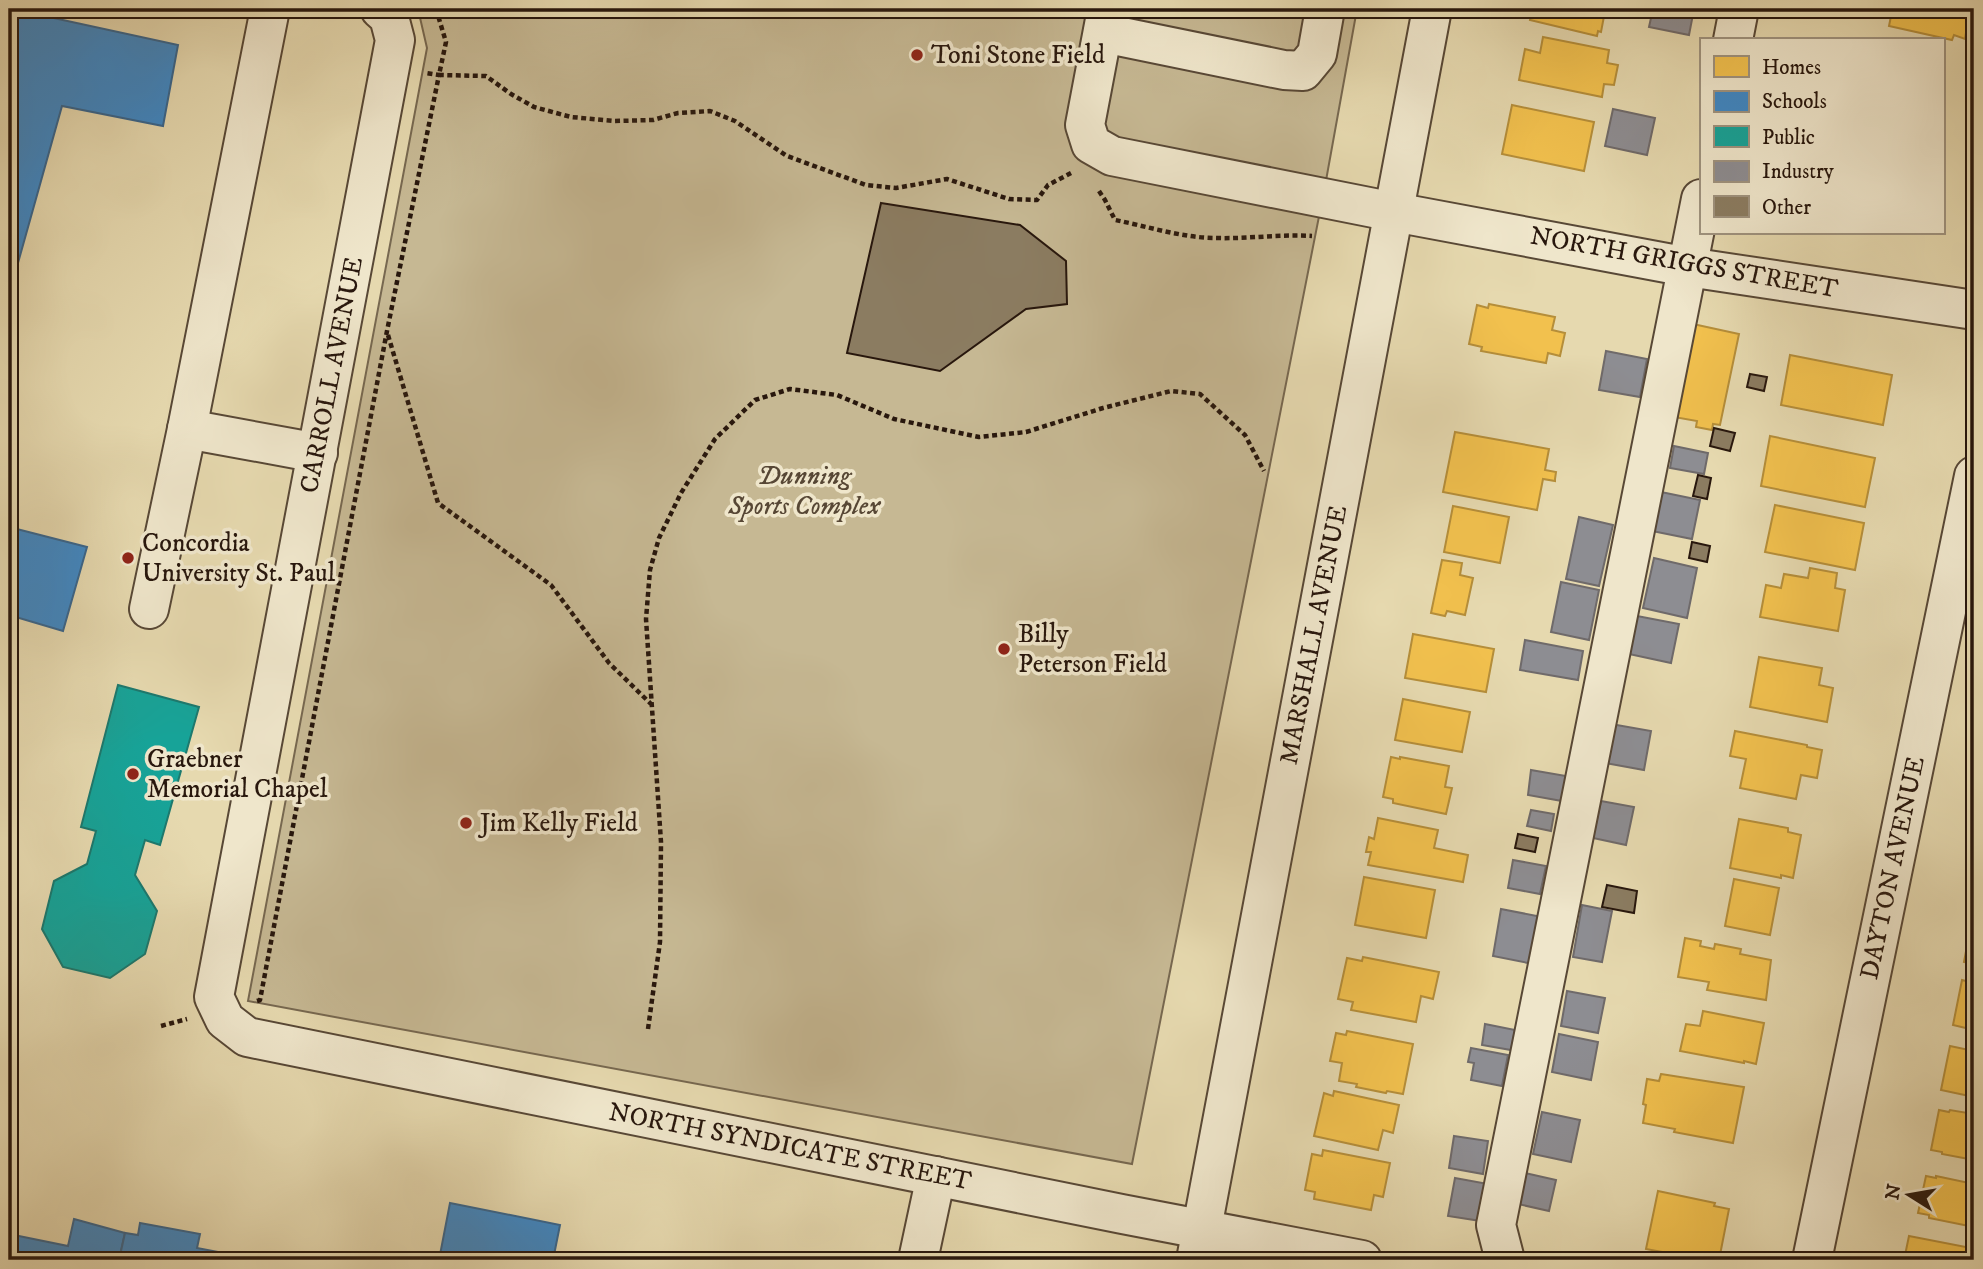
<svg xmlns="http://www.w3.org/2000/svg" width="1983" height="1269" font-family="'IM FELL DW Pica',serif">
<rect width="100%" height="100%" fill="#e6d9af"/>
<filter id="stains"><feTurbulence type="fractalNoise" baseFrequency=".00286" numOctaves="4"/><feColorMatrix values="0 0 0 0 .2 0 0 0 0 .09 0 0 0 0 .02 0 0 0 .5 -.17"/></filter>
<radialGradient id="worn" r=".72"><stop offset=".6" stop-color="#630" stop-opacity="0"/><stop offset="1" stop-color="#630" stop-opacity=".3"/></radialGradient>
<path fill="#c6b893" stroke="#776850" stroke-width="2" d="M418,9H1357L1325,186L1132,1164L248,1001L427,48Z"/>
<g fill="#f2c14e" stroke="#b58e3a" stroke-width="2">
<path d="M1532,9H1603V10L1605,11L1601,32L1598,31L1597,36L1530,20Z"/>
<path d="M1901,9H1970L1965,39L1954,35L1952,40L1889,26L1892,11L1900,12Z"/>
<path d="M1543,37L1609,50L1607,63L1618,65L1614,85L1604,84L1602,97L1519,80L1525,49L1540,53Z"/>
<path d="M1512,105L1594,122L1584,171L1502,154Z"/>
<path d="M1489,304L1555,317L1552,330L1565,333L1560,356L1548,353L1546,363L1481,351L1482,347L1469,344L1477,305L1488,308Z"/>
<path d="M1693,324L1739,334L1720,425L1713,424L1712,430L1696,427L1697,421L1674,417Z"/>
<path d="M1790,355L1892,375L1883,425L1781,405Z"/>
<path d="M1455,432L1549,449L1545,470L1556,472L1555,479V481L1543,479L1537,510L1443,492Z"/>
<path d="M1770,436L1875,458L1865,507L1761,486Z"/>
<path d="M1775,505L1864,523L1855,570L1765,552Z"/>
<path d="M1453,506L1509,517L1500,563L1444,552Z"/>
<path d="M1442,560L1462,563L1460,575L1473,578L1465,615L1447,611L1445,616L1431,613Z"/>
<path d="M1810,568L1837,573L1835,588L1845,590L1838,631L1760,617L1766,585L1781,588L1784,574L1808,578Z"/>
<path d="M1413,634L1494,649L1486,692L1405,678Z"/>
<path d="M1759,657L1822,668L1819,685L1833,688L1827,722L1750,707Z"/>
<path d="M1403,699L1470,712L1462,752L1395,740Z"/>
<path d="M1735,731L1807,745V747L1822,750L1817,778L1801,775L1796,799L1740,788L1746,759L1730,756Z"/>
<path d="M1391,757L1400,759V757L1449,766L1445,787L1452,788L1446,814L1393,803V799L1383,797Z"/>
<path d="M1378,818L1438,830L1434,848L1468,855L1463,882L1368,865L1371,852H1366L1369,837L1374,839Z"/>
<path d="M1739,819L1788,828V832L1801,835L1793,878L1781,875V878L1730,868Z"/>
<path d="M1364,877L1435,890L1426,938L1355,925Z"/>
<path d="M1734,879L1779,888L1770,935L1725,926Z"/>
<path d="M1973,914H1974V964L1964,962Z"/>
<path d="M1685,938L1701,941L1700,946L1714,949L1715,944L1741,949L1740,954L1771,960L1766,1000L1707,990L1709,982L1678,977Z"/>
<path d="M1363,957L1439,972L1433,999L1421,996L1416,1022L1351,1010L1353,1002L1338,999L1347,958L1362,961Z"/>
<path d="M1962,980L1974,983V1030L1953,1025Z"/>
<path d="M1703,1011L1764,1023L1756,1064L1744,1061V1063L1680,1051L1686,1024L1700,1026Z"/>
<path d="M1347,1031L1413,1044L1403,1094L1387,1091L1386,1093L1356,1087L1357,1084L1339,1081L1342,1063L1330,1061L1336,1033L1346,1035Z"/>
<path d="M1950,1046L1974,1051V1097L1941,1090Z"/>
<path d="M1661,1074L1744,1087L1733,1143L1674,1132L1675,1129L1643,1123L1646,1105L1643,1104L1647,1079L1659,1081Z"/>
<path d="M1334,1091L1399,1105L1393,1133L1383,1130L1378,1150L1314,1136L1324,1093L1333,1096Z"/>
<path d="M1939,1110L1949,1112L1950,1110L1974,1114V1160L1942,1154V1152L1931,1150Z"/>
<path d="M1323,1150L1390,1163L1383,1197L1374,1195L1371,1210L1314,1199L1315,1192L1305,1190L1312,1154L1322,1156Z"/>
<path d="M1926,1176L1936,1178V1176L1974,1184V1227L1929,1218V1215L1918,1213Z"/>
<path d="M1658,1191L1715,1203L1714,1206L1729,1209L1719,1260L1705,1257V1260L1646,1249Z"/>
<path d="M1909,1236L1971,1248L1969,1260H1904Z"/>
</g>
<g fill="#3f88c5" stroke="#38668e" stroke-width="2">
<path d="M26,12L178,45L163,126L62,106L9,295V22Z"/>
<path d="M9,527L87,547L63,631L9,615Z"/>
<path d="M450,1203L560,1225L553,1260H439Z"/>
<path d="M74,1219L125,1233L119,1260H9V1234L68,1246Z"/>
<path d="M140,1223L200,1234L197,1248L260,1260H119L125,1233L138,1235Z"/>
</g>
<path fill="#17a398" stroke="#1c796e" stroke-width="2" d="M118,685L199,707L160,845L145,840L135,875L157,911L145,954L110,978L63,967L42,929L54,881L87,864L96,831L81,827Z"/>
<g fill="#8d8d92" stroke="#6f6a6a" stroke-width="2">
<path d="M1653,9H1694L1689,35L1649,27Z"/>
<path d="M1613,109L1655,118L1647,155L1605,146Z"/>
<path d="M1606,351L1647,359L1640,397L1599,390Z"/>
<path d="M1674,446L1708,453L1704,474L1670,468Z"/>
<path d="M1661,492L1700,500L1692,539L1652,531Z"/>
<path d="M1579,517L1613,525L1599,586L1566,579Z"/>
<path d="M1654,558L1697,568L1687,618L1643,608Z"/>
<path d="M1561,582L1599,590L1589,640L1551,632Z"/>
<path d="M1637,616L1679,624L1671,663L1629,654Z"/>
<path d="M1525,640L1583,651L1578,680L1520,670Z"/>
<path d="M1611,724L1651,731L1644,770L1605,763Z"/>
<path d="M1531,770L1566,776L1562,801L1528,795Z"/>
<path d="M1601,801L1634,807L1626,845L1593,838Z"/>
<path d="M1531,810L1554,814L1551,831L1527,826Z"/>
<path d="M1513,860L1546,866L1540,894L1508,888Z"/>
<path d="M1582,905L1612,911L1602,962L1573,957Z"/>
<path d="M1501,909L1542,917L1533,964L1493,956Z"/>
<path d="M1567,991L1605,998L1598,1033L1561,1026Z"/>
<path d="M1485,1024L1515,1030L1511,1050L1482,1045Z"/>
<path d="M1559,1034L1598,1042L1591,1080L1552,1072Z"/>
<path d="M1471,1048L1508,1055L1502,1086L1471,1080L1474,1063L1468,1062Z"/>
<path d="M1542,1112L1580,1120L1571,1162L1533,1154Z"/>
<path d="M1454,1136L1488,1141L1483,1174L1449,1168Z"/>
<path d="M1525,1173L1556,1180L1549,1211L1518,1204Z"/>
<path d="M1455,1178L1488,1184L1481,1221L1448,1216Z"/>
</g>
<g fill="#8b7c61" stroke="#28170d" stroke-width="2">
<path d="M881,203L1020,225L1066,261L1067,304L1026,309L940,371L847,353Z"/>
<path d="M1750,374L1767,377L1764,391L1747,387Z"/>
<path d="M1714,428L1735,433L1730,451L1710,446Z"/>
<path d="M1698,475L1711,478L1707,499L1693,496Z"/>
<path d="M1692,542L1710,546L1707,562L1689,558Z"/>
<path d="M1518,834L1538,838L1535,852L1515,848Z"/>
<path d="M1607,885L1637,891L1634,913L1602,907Z"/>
</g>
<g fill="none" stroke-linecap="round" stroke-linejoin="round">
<g stroke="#584836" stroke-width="42">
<g id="minor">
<path d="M270,9L187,429L318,453"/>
<path d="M380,9L389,17L395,40L214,997L225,1020L247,1037L1122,1214L1362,1260"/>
<path d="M1107,9L1085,125L1091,144L1112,156L1394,212L1688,267L1974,310"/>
<path d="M1103,33L1284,70L1303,71L1317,54L1325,9"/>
<path d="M1733,40L1739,9"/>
<path d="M149,609L187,429"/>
<path d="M918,1260L936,1176"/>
<path d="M1196,1260L1432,9"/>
<path d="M1505,1260L1496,1225L1701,199"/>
<path d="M1812,1260L1974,476"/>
</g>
</g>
<g stroke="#28170d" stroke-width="4.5" stroke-dasharray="5 3.5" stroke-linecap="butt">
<path d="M436,9L446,42L439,75L486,76L511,94L534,107L571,117L615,121L653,120L678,113L710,111L735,121L787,156L866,185L896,188L947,179L1009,199L1037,200L1048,185L1071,173"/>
<path d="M1099,191L1105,200L1115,220C1146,226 1183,238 1215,238C1248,239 1280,234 1312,236"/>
<path d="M388,335L438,503L551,585L609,663L651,704"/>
<path d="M257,1001L260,1000L387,331L439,75L426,73"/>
<path d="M161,1026L187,1019"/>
<path d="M648,1029L660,942L661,842L646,619L650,570L659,538L681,493L715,439L755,400L790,389L837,395L894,419L979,437L1026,432L1103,408L1171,391L1200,394L1245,435L1264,471"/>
</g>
<use href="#minor" stroke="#efe6cb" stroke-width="38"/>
</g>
<g fill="#8f2418" stroke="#efe6cb" stroke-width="2.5">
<circle cx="917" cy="55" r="7"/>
<circle cx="128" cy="558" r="7"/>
<circle cx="1004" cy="649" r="7"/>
<circle cx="133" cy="774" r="7"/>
<circle cx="466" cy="823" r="7"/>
</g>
<g text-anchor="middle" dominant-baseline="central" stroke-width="7" stroke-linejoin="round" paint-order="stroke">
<g font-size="26" fill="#28170d" stroke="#efe6cb" text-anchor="start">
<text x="931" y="55">Toni Stone Field</text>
<text x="142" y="543">Concordia<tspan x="142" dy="30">University St. Paul</tspan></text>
<text x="1018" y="634">Billy<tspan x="1018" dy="30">Peterson Field</tspan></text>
<text x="147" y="759">Graebner<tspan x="147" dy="30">Memorial Chapel</tspan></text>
<text x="480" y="823">Jim Kelly Field</text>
</g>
<g font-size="26" fill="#28170d" stroke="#efe6cb">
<text transform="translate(1684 263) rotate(10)">NORTH GRIGGS STREET</text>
<text transform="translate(332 375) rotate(-79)">CARROLL AVENUE</text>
<text transform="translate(1314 635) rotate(-79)">MARSHALL AVENUE</text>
<text transform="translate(1893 868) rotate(-78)">DAYTON AVENUE</text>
<text transform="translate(790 1147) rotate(11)">NORTH SYNDICATE STREET</text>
</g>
<g font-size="26" font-style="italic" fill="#574735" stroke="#efe6cb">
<text x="804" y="476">Dunning<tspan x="804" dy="30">Sports Complex</tspan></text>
</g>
</g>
<rect width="1983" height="1269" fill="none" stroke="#e6d9af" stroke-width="35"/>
<rect x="10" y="10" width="1962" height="1248" fill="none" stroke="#28170d" stroke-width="3.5"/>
<rect x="18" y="18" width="1948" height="1234" fill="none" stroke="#28170d" stroke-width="2"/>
<rect x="1700" y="38" width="245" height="196" fill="#efe6cb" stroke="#9f937f" stroke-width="2"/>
<rect x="1714" y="56" width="35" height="21" fill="#f2c14e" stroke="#9f937f" stroke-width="2"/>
<text x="1762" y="74" font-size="21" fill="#28170d">Homes</text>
<rect x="1714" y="91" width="35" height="21" fill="#3f88c5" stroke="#9f937f" stroke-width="2"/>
<text x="1762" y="108" font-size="21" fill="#28170d">Schools</text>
<rect x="1714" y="126" width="35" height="21" fill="#17a398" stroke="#9f937f" stroke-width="2"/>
<text x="1762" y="144" font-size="21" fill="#28170d">Public</text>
<rect x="1714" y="161" width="35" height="21" fill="#8d8d92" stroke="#9f937f" stroke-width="2"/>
<text x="1762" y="178" font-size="21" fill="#28170d">Industry</text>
<rect x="1714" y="196" width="35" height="21" fill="#8b7c61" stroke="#9f937f" stroke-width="2"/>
<text x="1762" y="214" font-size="21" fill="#28170d">Other</text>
<g transform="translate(1909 1195) rotate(281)" stroke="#efe6cb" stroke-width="5" paint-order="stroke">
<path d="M0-5L12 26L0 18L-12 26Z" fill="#28170d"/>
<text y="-10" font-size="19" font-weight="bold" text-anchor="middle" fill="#28170d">N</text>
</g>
<rect width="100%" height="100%" filter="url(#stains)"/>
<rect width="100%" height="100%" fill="url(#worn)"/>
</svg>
